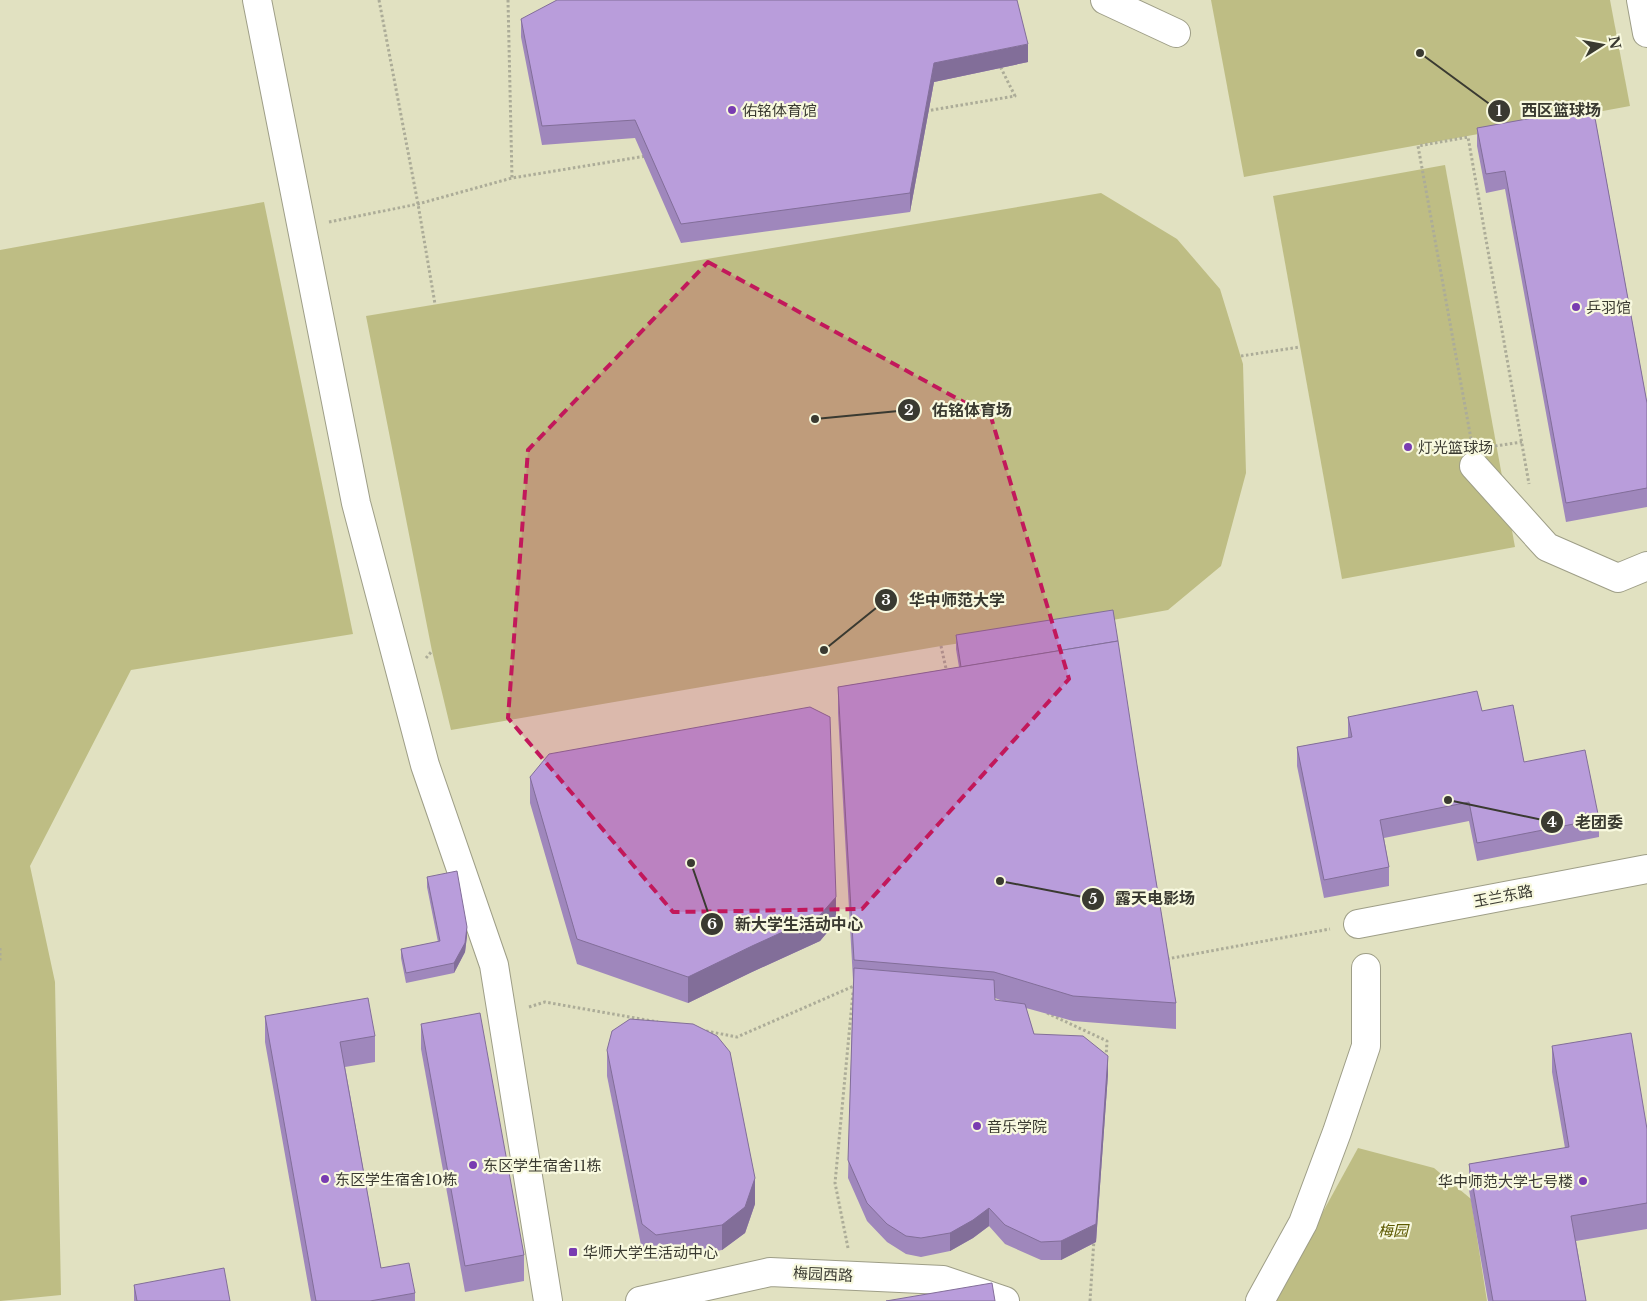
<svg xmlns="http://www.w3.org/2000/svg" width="1647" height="1301" font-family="'Libre Baskerville','Noto Sans SC',serif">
<rect width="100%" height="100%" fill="#ebebd2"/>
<rect fill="#e1e1c1" x="0" y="0" width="1647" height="1301"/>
<g fill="#bebd84">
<path d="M1211,0H1610L1630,106L1244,177Z"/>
<path d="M1445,165L1515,547L1342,579L1273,196Z"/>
<path d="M1101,193L1177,239L1220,289L1243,364L1246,473L1221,566L1168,610L1107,621L941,646L451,730L432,651L366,316Z"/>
<path d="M264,202L353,634L131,670L30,866L55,982L61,1295L0,1301V250Z"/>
<path d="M1358,1148L1434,1168L1471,1199L1487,1301H1274Z"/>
</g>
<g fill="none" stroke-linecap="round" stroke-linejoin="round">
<g stroke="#9e9e87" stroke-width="30">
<g id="minor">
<path d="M257,0L356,503L425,765L494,965L548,1301"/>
<path d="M1105,0L1176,33"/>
<path d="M1641,0L1647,33"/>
<path d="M1474,466L1547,547L1618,578L1647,566"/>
<path d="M1358,924L1647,869"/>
<path d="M640,1301L770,1272L943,1280L1005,1301"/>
<path d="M1260,1301L1303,1223L1337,1132L1366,1046V968"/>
</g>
</g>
<g stroke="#acac98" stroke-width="3" stroke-dasharray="2.5 2.5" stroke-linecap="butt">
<path d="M379,0L418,204L435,304"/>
<path d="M508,0L512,178"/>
<path d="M926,111L1015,96L999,64"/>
<path d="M329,222L418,204L512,178L646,156"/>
<path d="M1241,356L1300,347"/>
<path d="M1471,439L1418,146L1468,137L1529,484"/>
<path d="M1495,446L1522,442"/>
<path d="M941,646L947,673"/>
<path d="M426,658L432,651"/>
<path d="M0,948V962"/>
<path d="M1167,959L1330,929"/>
<path d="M529,1007L545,1002L658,1022"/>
<path d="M1047,1013L1107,1041L1106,1058"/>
<path d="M706,1031L737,1037L854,986"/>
<path d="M848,1248L835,1183L853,992"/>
<path d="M1090,1301L1094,1239"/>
</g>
<use href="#minor" stroke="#fff" stroke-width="28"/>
</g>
<g fill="#9f87bc" fill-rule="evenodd">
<path d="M521,19L1028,62L934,82L910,212L681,243L635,138L542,145L521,37Z"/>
<path d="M1593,107L1647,403V507L1566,522L1505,189L1486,193L1477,146V128Z"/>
<path d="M956,635L1137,765L1176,1003V1029L1073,1021L1026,1008L1034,1034L1108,1074L1096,1242L1061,1260H1041L1005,1244L989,1226L973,1238L950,1251L921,1257L906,1254L887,1242L867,1221L848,1178L853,980L838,713V687L959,667L956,649ZM995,998L1005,1002L995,1000Z"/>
<path d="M1482,711L1524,762L1599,819V837L1477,861L1469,821L1384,838L1389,867V886L1324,898L1297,766V747L1348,738V717Z"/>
<path d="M530,777L836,922L820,941L752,972L688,1003L577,964L530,803Z"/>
<path d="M427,877L467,936L465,952L454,973L406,983L401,958V949L438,942L427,887Z"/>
<path d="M265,1016L375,1036V1062L345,1067L381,1268L415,1293V1301H311L265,1042Z"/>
<path d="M421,1024L524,1255V1281L465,1292L421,1049Z"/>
<path d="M1552,1046L1647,1129V1229L1576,1241L1586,1301H1488L1469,1190V1164L1565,1148L1552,1072Z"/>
<path d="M607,1050L755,1204L745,1233L722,1250L656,1261L642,1250L607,1076Z"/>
<path d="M134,1285L230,1301H134Z"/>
</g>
<g fill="#826e99">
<path d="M1028,44V62L934,82L910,212V193L934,63Z"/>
<path d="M836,897V922L820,941L752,972L688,1003V977Z"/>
<path d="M467,927V936L465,952L454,973V963Z"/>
<path d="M1108,1056V1074L1096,1242L1061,1260V1241Z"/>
<path d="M755,1178V1204L745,1233L722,1250V1225Z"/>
<path d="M989,1208V1226L973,1238L950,1251V1233Z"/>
</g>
<g fill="#b99ddb" stroke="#826e99">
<path d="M557,0H1017L1028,44L934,63L910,193L681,224L635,120L542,126L521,19Z"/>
<path d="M1593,107L1647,403V488L1566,503L1505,171L1486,174L1477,128Z"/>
<path d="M1113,610L1118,641L961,667L956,635Z"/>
<path d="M1118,641L1137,765L1176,1003L1073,996L994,972L854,960L838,687Z"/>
<path d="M1477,691L1482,711L1513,705L1524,762L1585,750L1599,819L1477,843L1469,802L1380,820L1389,867L1324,880L1297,747L1352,737L1348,717Z"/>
<path d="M810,707L830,717L836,897L820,915L752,946L688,977L577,939L530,777L549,754Z"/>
<path d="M457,871L467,927L465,943L454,963L406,973L401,949L440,941L427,877Z"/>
<path d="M854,968L994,980L995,1000L1025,1004L1034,1034L1083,1036L1108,1056L1096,1224L1061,1241L1041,1242L1005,1225L989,1208L973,1220L950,1233L921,1238L906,1236L887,1224L867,1203L848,1160Z"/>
<path d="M368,998L375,1036L340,1042L381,1268L409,1263L415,1293L370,1301H316L265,1016Z"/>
<path d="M480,1013L524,1255L465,1266L421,1024Z"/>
<path d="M630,1019L693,1024L717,1036L730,1052L755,1178L745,1207L722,1225L656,1235L642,1224L607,1050L612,1031Z"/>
<path d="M1631,1033L1647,1129V1203L1571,1216L1586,1301H1493L1469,1164L1569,1147L1552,1046Z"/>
<path d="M224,1268L230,1301H137L134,1285Z"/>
<path d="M992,1283L995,1301H886Z"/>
</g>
<path fill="#c2185b" fill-opacity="0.2" stroke="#c2185b" stroke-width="4" stroke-dasharray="10 6" stroke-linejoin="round" d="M708,262L991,417L1069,679L862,909L673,912L508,718L528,450Z"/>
<g fill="#793cb1" stroke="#f8f9df" stroke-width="2">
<circle cx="732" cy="110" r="5"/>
<circle cx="1576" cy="307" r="5"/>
<circle cx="1408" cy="447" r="5"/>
<circle cx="977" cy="1126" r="5"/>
<circle cx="473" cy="1165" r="5"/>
<circle cx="325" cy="1179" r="5"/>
<circle cx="1583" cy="1181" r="5"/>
<rect x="568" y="1247" width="10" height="10" rx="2.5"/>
</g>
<g text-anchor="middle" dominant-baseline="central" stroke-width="4.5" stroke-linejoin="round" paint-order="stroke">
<g font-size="15" fill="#3a3a31" stroke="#f8f9df" text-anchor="start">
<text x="742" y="110">佑铭体育馆</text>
<text x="1586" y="307">乒羽馆</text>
<text x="1418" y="447">灯光篮球场</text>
<text x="987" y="1126">音乐学院</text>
<text x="483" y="1165">东区学生宿舍11栋</text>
<text x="335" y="1179">东区学生宿舍10栋</text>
<text x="1573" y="1181" text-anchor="end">华中师范大学七号楼</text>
<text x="583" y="1252">华师大学生活动中心</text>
</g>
<g font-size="15" fill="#3a3a31" stroke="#f8f9df">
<text transform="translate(1503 896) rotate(-11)">玉兰东路</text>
<text transform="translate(823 1274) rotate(3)">梅园西路</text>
</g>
<g font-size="15" font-style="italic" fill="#5c5900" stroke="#f8f9df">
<text x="1393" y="1230">梅园</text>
</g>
</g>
<path fill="none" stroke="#3a3a31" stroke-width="2" d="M1420 53L1499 111M815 419L909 410M824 650L886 600M1448 800L1552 822M1000 881L1093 899M691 863L712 924"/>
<g fill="#3a3a31" stroke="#f8f9df" stroke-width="2">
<circle cx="1420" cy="53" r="5"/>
<circle cx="815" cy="419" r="5"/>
<circle cx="824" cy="650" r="5"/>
<circle cx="1448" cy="800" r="5"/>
<circle cx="1000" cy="881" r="5"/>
<circle cx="691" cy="863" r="5"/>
<circle cx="1499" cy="111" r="12"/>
<circle cx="909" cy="410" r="12"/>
<circle cx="886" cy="600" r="12"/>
<circle cx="1552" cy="822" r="12"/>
<circle cx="1093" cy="899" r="12"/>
<circle cx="712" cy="924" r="12"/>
</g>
<g font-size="15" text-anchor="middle" font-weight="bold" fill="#fff">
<text x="1499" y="116">1</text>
<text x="909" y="415">2</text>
<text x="886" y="605">3</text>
<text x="1552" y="827">4</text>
<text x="1093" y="904">5</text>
<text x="712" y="929">6</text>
</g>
<g font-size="16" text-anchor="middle" font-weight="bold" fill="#3a3a31" stroke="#f8f9df" stroke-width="4.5" stroke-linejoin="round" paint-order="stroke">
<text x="1561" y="116">西区篮球场</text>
<text x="972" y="416">佑铭体育场</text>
<text x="957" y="606">华中师范大学</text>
<text x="1599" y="828">老团委</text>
<text x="1155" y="904">露天电影场</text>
<text x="799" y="930">新大学生活动中心</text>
</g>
<g transform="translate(1602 45) rotate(79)" stroke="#f8f9df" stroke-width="4" paint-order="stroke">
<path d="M0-4L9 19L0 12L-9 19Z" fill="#3a3a31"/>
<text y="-8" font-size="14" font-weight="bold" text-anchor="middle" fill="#3a3a31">N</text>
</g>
</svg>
